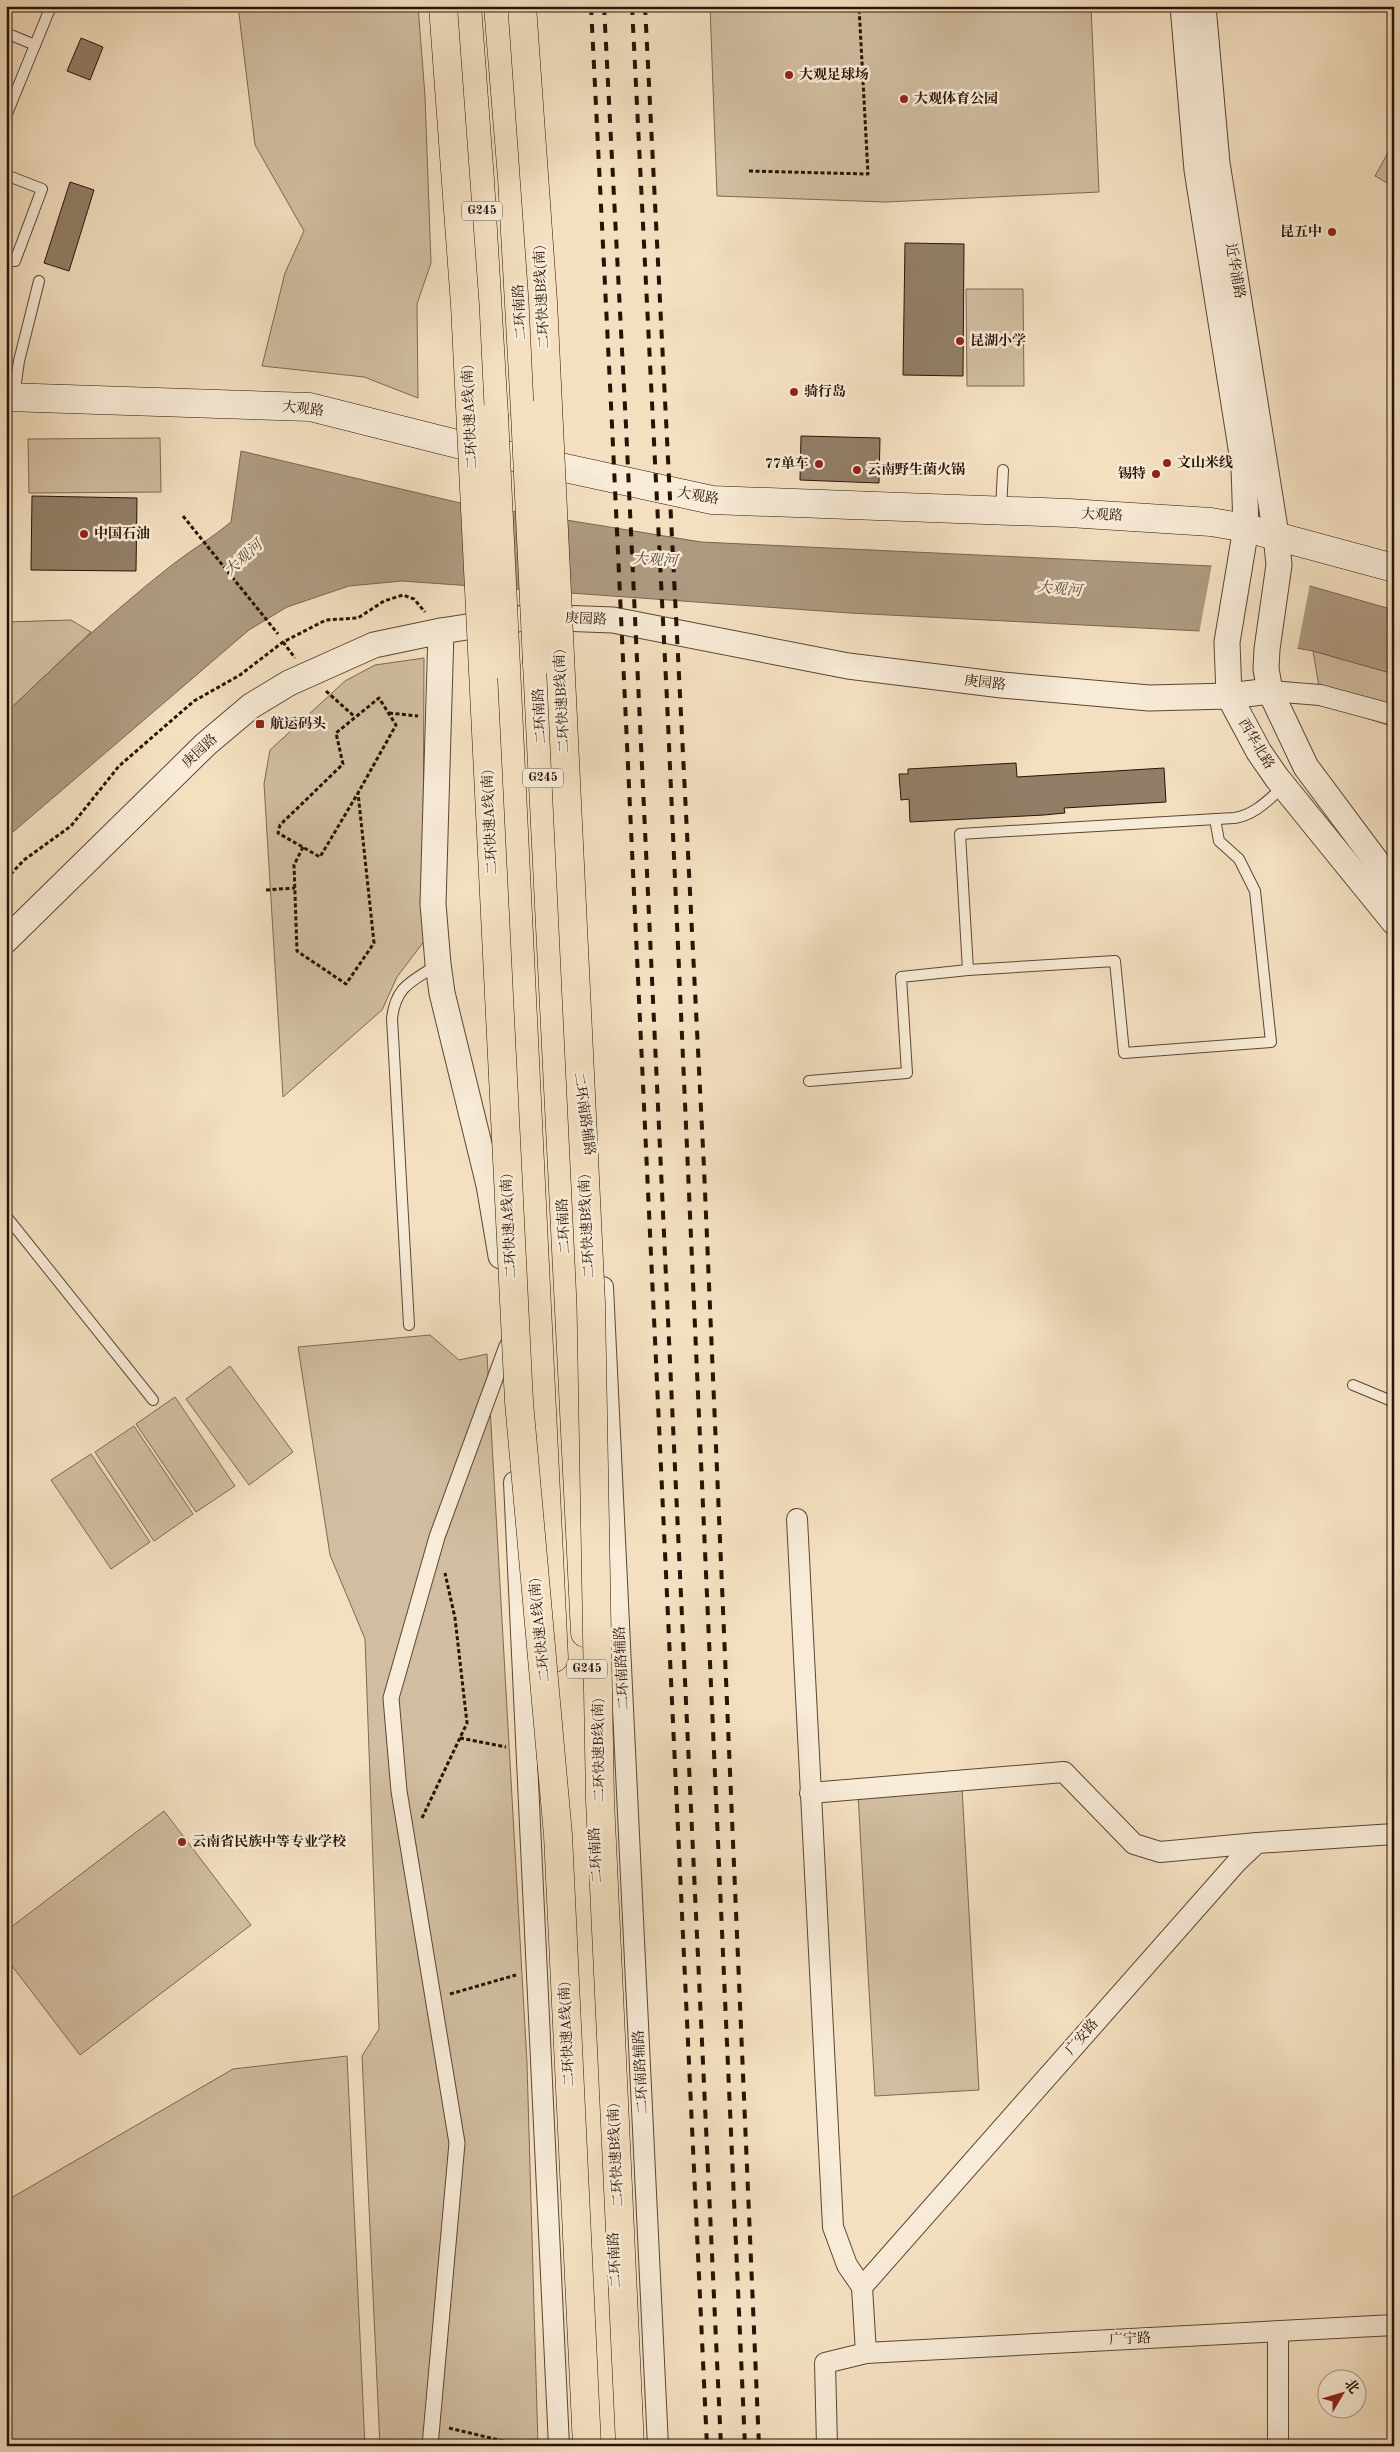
<svg xmlns="http://www.w3.org/2000/svg" width="1400" height="2452" font-family="'Old Standard TT','Noto Serif SC',serif">
<rect width="100%" height="100%" fill="#f4e0c1"/>
<filter id="stains"><feTurbulence type="fractalNoise" baseFrequency=".004" numOctaves="4"/><feColorMatrix values="0 0 0 0 .2 0 0 0 0 .09 0 0 0 0 .02 0 0 0 .5 -.17"/></filter>
<radialGradient id="worn" r=".72"><stop offset=".6" stop-color="#630" stop-opacity="0"/><stop offset="1" stop-color="#630" stop-opacity=".3"/></radialGradient>
<g fill="#d1bda1" stroke="#7c6854">
<path d="M238,6H418L425,96L431,263L417,304L418,398L364,377L262,366L285,273L304,231L255,145Z"/>
<path d="M710,6H1091L1099,192L886,202L717,196Z"/>
<path d="M1394,142V187L1375,176Z"/>
<path d="M966,289H1023L1024,386H967Z"/>
<path d="M160,438L161,492L29,493L28,439Z"/>
<path d="M71,620L91,632L6,713V622Z"/>
<path d="M1313,651L1394,674V727L1322,704Z"/>
<path d="M424,658L423,874L428,936L397,977L382,1010L283,1097L264,784L270,750L345,681L375,665Z"/>
<path d="M430,1335L459,1360L487,1354L527,2063L538,2446H380L362,2056L379,2029L365,1639L330,1555L298,1347Z"/>
<path d="M230,1366L293,1452L249,1485L186,1399Z"/>
<path d="M175,1397L235,1486L196,1512L136,1424Z"/>
<path d="M134,1426L193,1514L154,1541L95,1452Z"/>
<path d="M91,1454L150,1542L111,1569L51,1480Z"/>
<path d="M962,1788L979,2090L875,2096L858,1794Z"/>
<path d="M164,1811L251,1925L80,2055L6,1958V1931Z"/>
<path d="M347,2056L365,2446H6V2201L233,2069Z"/>
</g>
<path fill="#ae9a81" stroke="#786450" d="M241,451L456,502L701,542L1211,566L1310,586L1394,610V674L1313,651L1200,631L850,613L402,581L349,586L287,607L249,630L6,838V713C60,661 113,611 172,565C191,550 212,538 231,522Z"/>
<path fill="#f4e0c1" d="M1212,564L1310,584L1297,651L1199,634Z"/>
<g fill="#927e67" stroke="#271306">
<path d="M81,38L103,47L90,80L67,71Z"/>
<path d="M70,182L94,190L69,271L44,263Z"/>
<path d="M905,243L964,244L963,376L903,375Z"/>
<path d="M801,436L880,438L879,483L800,480Z"/>
<path d="M32,496L137,498L136,571L31,570Z"/>
<path d="M1016,763L1017,777L1164,768L1166,802L1064,808L1065,813L1044,815L910,822L909,799L901,800L899,774H908V769Z"/>
</g>
<g fill="none" stroke-linecap="round" stroke-linejoin="round">
<g stroke="#5a4635" stroke-width="12">
<g id="service">
<path d="M6,33L35,45"/>
<path d="M6,116L51,6"/>
<path d="M6,175L42,189L15,261H6"/>
<path d="M14,397L19,361L39,281"/>
<path d="M1001,510L1003,470"/>
<path d="M968,970L1115,961L1124,1053L1271,1042L1255,891L1239,859L1219,841L1215,819"/>
<path d="M809,1081L907,1073L901,977L968,970L960,834L1234,818C1255,815 1268,800 1283,787"/>
<path d="M6,1216L153,1400"/>
<path d="M409,1325L392,1018C396,986 411,982 437,965"/>
<path d="M1353,1385L1394,1402"/>
</g>
</g>
<g stroke="#5a4635" stroke-width="17">
<path id="pedestrian" d="M430,2446L457,2143L399,1791L391,1698L437,1537L507,1346"/>
</g>
<g stroke="#5a4635" stroke-width="22">
<g id="minor">
<path d="M1270,691L1320,695L1394,715"/>
<path d="M603,1287L658,2446"/>
<path d="M514,1482L559,2446"/>
<path d="M797,1519L833,2227L847,2265L862,2287"/>
<path d="M810,1793L1064,1772L1134,1844L1160,1852L1257,1843"/>
<path d="M1278,2332V2446"/>
<path d="M866,2353L862,2287L1237,1862L1257,1843L1394,1834"/>
<path d="M827,2446L825,2363L866,2353L1394,2325"/>
</g>
</g>
<g stroke="#5a4635" stroke-width="27">
<g id="tertiary">
<path d="M1183,6L1197,170L1244,467L1246,528L1227,642L1229,696L1259,752L1277,778L1394,922"/>
<path d="M1203,6L1217,163L1276,535L1279,565L1267,649L1266,669L1270,691L1306,767L1394,885"/>
<path d="M441,631L433,904L438,964L442,993L489,1185L501,1256"/>
<path d="M6,940L206,744L251,706L289,683L374,645L441,631L531,617L613,620L848,666L1002,685L1149,698L1229,696L1270,691"/>
</g>
</g>
<g stroke="#271306" stroke-width="29">
<path id="secondary" d="M6,397L310,407L473,448L712,500L1069,513L1211,522L1246,528L1394,568"/>
</g>
<g stroke="#271306" stroke-width="29">
<g id="primary">
<path d="M467,6L480,180L494,415"/>
<path d="M498,6L512,178L525,412"/>
<path d="M537,663L585,1633"/>
<path d="M506,667L554,1658"/>
</g>
</g>
<g stroke="#271306" stroke-width="3" stroke-dasharray="4 2.5" stroke-linecap="butt">
<path d="M749,171L868,174L859,6"/>
<path d="M183,516L278,634"/>
<path d="M283,642L295,658"/>
<path d="M326,691L355,717"/>
<path d="M389,713L418,716"/>
<path d="M303,847L294,865L297,951L346,984L374,943L358,793L396,725L379,698L336,733L343,764L280,825L278,833L320,857L358,793"/>
<path d="M6,879L24,860L71,826L119,766L194,701L240,675L283,642L326,620L358,618L384,601L403,595L414,599L425,612"/>
<path d="M266,890L295,888"/>
<path d="M460,1738L506,1747"/>
<path d="M422,1818L467,1723L455,1618L445,1573"/>
<path d="M450,1994L516,1975"/>
<path d="M449,2428L524,2446"/>
</g>
<use href="#service" stroke="#f8ebd7" stroke-width="10"/>
<use href="#pedestrian" stroke="#f8ebd7" stroke-width="15"/>
<use href="#minor" stroke="#f8ebd7" stroke-width="20"/>
<use href="#tertiary" stroke="#f8ebd7" stroke-width="25"/>
<use href="#secondary" stroke="#f8ebd7" stroke-width="28"/>
<use href="#primary" stroke="#f4e0c1" stroke-width="28"/>
<g stroke="#271306" stroke-width="4" stroke-dasharray="9 9" stroke-linecap="butt">
<path d="M591,6L612,425L707,2446"/>
<path d="M604,6L626,426L721,2446"/>
<path d="M632,6L667,700L745,2446"/>
<path d="M645,6L704,1168L759,2446"/>
</g>
<g stroke="#271306" stroke-width="29" stroke-linecap="butt">
<g id="primary-bridge">
<path d="M525,412L537,663"/>
<path d="M494,415L506,667"/>
</g>
</g>
<g stroke="#271306" stroke-width="29" stroke-linecap="butt">
<g id="trunk-bridge">
<path d="M443,6L465,305L519,1402L558,1835L587,2446"/>
<path d="M522,6L543,301L591,1303L600,1800L630,2446"/>
</g>
</g>
<use href="#primary-bridge" stroke="#f4e0c1" stroke-width="28"/>
<use href="#trunk-bridge" stroke="#f4e0c1" stroke-width="28"/>
</g>
<g fill="#8f2418" stroke="#f8ebd7" stroke-width="2">
<circle cx="789" cy="75" r="5"/>
<circle cx="904" cy="99" r="5"/>
<circle cx="1332" cy="232" r="5"/>
<circle cx="960" cy="341" r="5"/>
<circle cx="794" cy="392" r="5"/>
<circle cx="1167" cy="463" r="5"/>
<circle cx="819" cy="464" r="5"/>
<circle cx="857" cy="470" r="5"/>
<circle cx="1156" cy="474" r="5"/>
<circle cx="84" cy="534" r="5"/>
<rect x="255" y="719" width="10" height="10" rx="2.5"/>
<circle cx="182" cy="1842" r="5"/>
</g>
<g text-anchor="middle" dominant-baseline="central" stroke-width="5" stroke-linejoin="round" paint-order="stroke">
<g fill="#f8ebd7" stroke="#665445" stroke-width="1">
<rect x="462" y="201.5" width="40" height="19" rx="4"/>
<rect x="523" y="768.5" width="40" height="19" rx="4"/>
<rect x="567" y="1659.5" width="40" height="19" rx="4"/>
</g>
<g font-size="12" font-weight="bold" fill="#271306">
<text x="482" y="211">G245</text>
<text x="543" y="778">G245</text>
<text x="587" y="1669">G245</text>
</g>
<g font-size="14" font-weight="bold" fill="#271306" stroke="#f8ebd7" text-anchor="start">
<text x="799" y="75">大观足球场</text>
<text x="914" y="99">大观体育公园</text>
<text x="1322" y="232" text-anchor="end">昆五中</text>
<text x="970" y="341">昆湖小学</text>
<text x="804" y="392">骑行岛</text>
<text x="1177" y="463">文山米线</text>
<text x="809" y="464" text-anchor="end">77单车</text>
<text x="867" y="470">云南野生菌火锅</text>
<text x="1146" y="474" text-anchor="end">锡特</text>
<text x="94" y="534">中国石油</text>
<text x="270" y="724">航运码头</text>
<text x="192" y="1842">云南省民族中等专业学校</text>
</g>
<g font-size="14" fill="#271306" stroke="#f8ebd7">
<text transform="translate(1235 271) rotate(80)">近华浦路</text>
<text transform="translate(542 297) rotate(-93)">二环快速B线(南)</text>
<text transform="translate(520 312) rotate(-93)">二环南路</text>
<text transform="translate(303 409) rotate(7)">大观路</text>
<text transform="translate(470 417) rotate(-93)">二环快速A线(南)</text>
<text transform="translate(698 496) rotate(10)">大观路</text>
<text transform="translate(1102 515) rotate(3)">大观路</text>
<text transform="translate(586 619) rotate(3)">庚园路</text>
<text transform="translate(985 683) rotate(7)">庚园路</text>
<text transform="translate(562 701) rotate(-93)">二环快速B线(南)</text>
<text transform="translate(540 716) rotate(-93)">二环南路</text>
<text transform="translate(1256 744) rotate(59)">西华北路</text>
<text transform="translate(200 751) rotate(-43)">庚园路</text>
<text transform="translate(490 822) rotate(-93)">二环快速A线(南)</text>
<text transform="translate(584 1114) rotate(82)">二环南路辅路</text>
<text transform="translate(509 1226) rotate(-93)">二环快速A线(南)</text>
<text transform="translate(564 1226) rotate(-93)">二环南路</text>
<text transform="translate(587 1226) rotate(-93)">二环快速B线(南)</text>
<text transform="translate(540 1630) rotate(-96)">二环快速A线(南)</text>
<text transform="translate(622 1668) rotate(-93)">二环南路辅路</text>
<text transform="translate(599 1750) rotate(-91)">二环快速B线(南)</text>
<text transform="translate(596 1855) rotate(-93)">二环南路</text>
<text transform="translate(567 2034) rotate(-93)">二环快速A线(南)</text>
<text transform="translate(1082 2037) rotate(-49)">广安路</text>
<text transform="translate(641 2072) rotate(-93)">二环南路辅路</text>
<text transform="translate(616 2155) rotate(-93)">二环快速B线(南)</text>
<text transform="translate(615 2260) rotate(-93)">二环南路</text>
<text transform="translate(1130 2339) rotate(-3)">广宁路</text>
</g>
<g font-size="15" font-style="italic" fill="#5d4937" stroke="#f8ebd7">
<text transform="translate(244 559) rotate(-42)">大观河</text>
<text transform="translate(655 561) rotate(3)">大观河</text>
<text transform="translate(1059 590) rotate(5)">大观河</text>
</g>
</g>
<rect width="1400" height="2452" fill="none" stroke="#f4e0c1" stroke-width="25"/>
<rect x="8" y="8" width="1385" height="2437" fill="none" stroke="#271306" stroke-width="2.5"/>
<rect x="12" y="12" width="1375" height="2427" fill="none" stroke="#271306"/>
<g transform="translate(1342 2394) rotate(52)"><circle r="24" fill="#f8ebd7" stroke="#a49583"/>
<path d="M0-4L9 19L0 12L-9 19Z" fill="#8f2418"/>
<text y="-8" font-size="14" font-weight="bold" text-anchor="middle" fill="#271306">北</text>
</g>
<rect width="100%" height="100%" filter="url(#stains)"/>
<rect width="100%" height="100%" fill="url(#worn)"/>
</svg>
